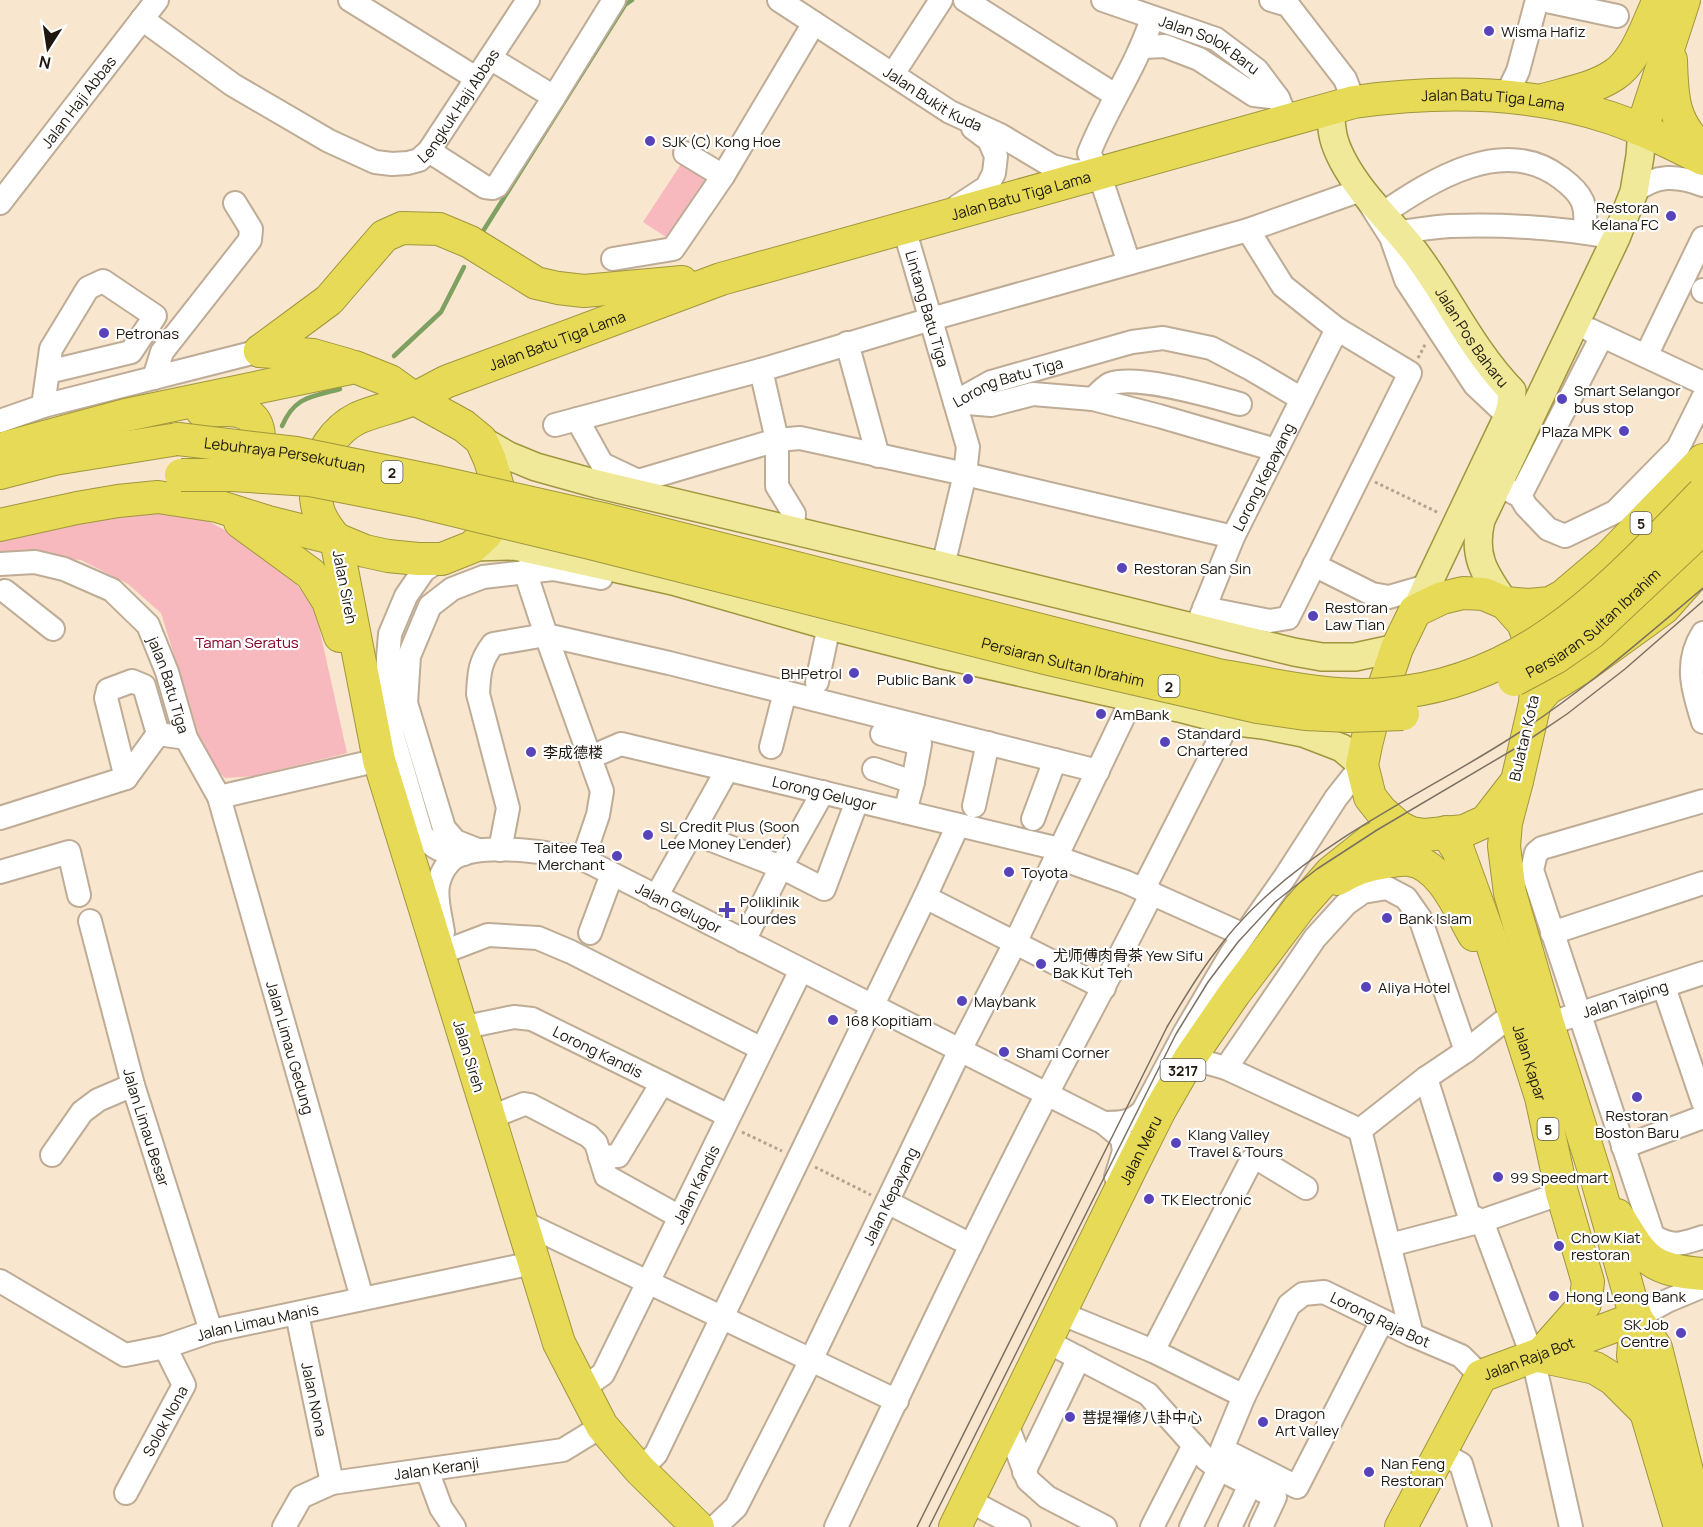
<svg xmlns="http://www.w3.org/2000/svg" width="1703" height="1527" font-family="Manrope,'Noto Sans SC',sans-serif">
<rect width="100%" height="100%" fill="#f8e6ce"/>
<g fill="#f7b9bd">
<path d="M685,158L717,179L675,243L643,222Z"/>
<path d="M178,512L208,521L256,547L291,577L315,609L347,753L255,776L225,778L206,758L161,613L128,584L81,560L26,555H0V536C59,525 118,514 178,512Z"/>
</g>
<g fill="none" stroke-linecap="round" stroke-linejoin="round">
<g stroke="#7ea061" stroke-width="4.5">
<path d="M480,236L625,5L632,0"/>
<path d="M394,356L441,312L464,267"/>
<path d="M282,426C295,396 311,397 340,389"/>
</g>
<g stroke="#beac96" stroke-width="26">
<g id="minor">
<path d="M350,0L476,78"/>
<path id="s1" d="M779,0L950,112L1000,135L1052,166L1072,171L1091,172"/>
<path d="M965,0L1115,95"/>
<path id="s2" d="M1103,0L1216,39L1257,70L1278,98L1287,120"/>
<path d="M1271,0L1288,5L1345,79L1354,102"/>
<path d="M1542,0L1617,16"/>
<path id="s3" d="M142,19L233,85L329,141L375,162L392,164L408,163L419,160L429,151L528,0"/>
<path d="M1143,47L1165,46L1199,59L1254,95L1278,98"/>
<path d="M893,74L941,0"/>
<path d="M1506,96L1518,71L1537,0"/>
<path d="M554,97L614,0"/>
<path d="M429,151L485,187L493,188L497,186L554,97L490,58"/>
<path d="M685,153L723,176"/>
<path d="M1634,192C1656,174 1677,175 1703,185"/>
<path id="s4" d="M0,203L157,0"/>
<path d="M958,206L987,187L994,173L996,156L989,140L973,128"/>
<path d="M1382,214C1432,180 1504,134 1561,178C1584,195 1587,205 1585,232"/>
<path id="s5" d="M904,228L968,447L965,474L943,566"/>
<path d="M1399,232C1416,230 1433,227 1450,226C1505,224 1562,228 1616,238"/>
<path d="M613,259L673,249L723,176L814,23"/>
<path d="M1129,263L1099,173L1089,153C1107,107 1137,66 1152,18"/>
<path d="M1703,290V291"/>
<path d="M1590,330L1703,383"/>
<path d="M847,343L878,456"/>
<path d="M1646,356L1703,238"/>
<path d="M761,370L777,440V486L794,514L793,530"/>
<path d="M154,378L162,352L250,240L251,229L235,203"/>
<path d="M1093,399C1098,394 1104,387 1110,384C1137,374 1211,396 1240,404"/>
<path id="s6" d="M955,402L991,382L1132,342L1163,338L1211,348L1251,369L1302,399"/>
<path d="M955,402L991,405L1033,394L1093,399L1159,416L1276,450"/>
<path d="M43,406L51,349L88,288L103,281L155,316L131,352L48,372"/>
<path d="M577,419L602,464L638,481L777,440L800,438L965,474L1233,537"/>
<path d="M0,421L43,406L260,351"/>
<path d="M555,425L761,370L931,319L1248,230L1361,190L1391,237L1406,280L1475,385L1508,416"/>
<path d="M1497,484L1520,496L1526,506L1548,529L1565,536L1615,512L1678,448L1703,398"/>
<path d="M1520,496L1602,336"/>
<path d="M442,559L424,570L406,596L390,634L386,683L393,736L422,835C437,852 442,851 464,854"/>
<path id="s7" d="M0,564L35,562L64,569L112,590L148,625L167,672L186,738L219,797L362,1298"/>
<path d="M1314,565L1372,594L1389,597L1427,586"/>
<path d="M525,571L546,635L602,791L598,815L583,859"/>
<path d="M5,591L53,629"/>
<path d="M1204,608L1270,621L1288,618L1410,373L1337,329L1283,286L1248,230"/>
<path id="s8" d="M1199,621L1233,537L1337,329"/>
<path d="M1703,633C1684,662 1693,691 1703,722"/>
<path d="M817,682L829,626"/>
<path d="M882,734L920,744L913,782L905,812"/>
<path d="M771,747L785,692"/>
<path id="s9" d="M591,757L621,744L1059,849"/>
<path d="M874,769L913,782"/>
<path d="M126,778L106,698L108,690L132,681L144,686L158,734"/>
<path d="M219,797L379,760"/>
<path d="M1703,801L1542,848L1536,853L1532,870L1653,1236C1674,1248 1681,1244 1703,1237"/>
<path d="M974,806L988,743"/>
<path d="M0,818L126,778L158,734L186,738"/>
<path d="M1033,819L1055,760"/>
<path d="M691,832L781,867L824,889L857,801"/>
<path d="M478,850L455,841L444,828L406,703L409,656L430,606L452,589L483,577L553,569L601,578"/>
<path d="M500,850L508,808L478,694C479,672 480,661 493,644L546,635L669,663L1098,771"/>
<path d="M1056,857L1126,882L1244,935"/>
<path d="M0,872L69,852L79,895"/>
<path d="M1143,890L1229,721"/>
<path d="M656,897L727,770"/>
<path d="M925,897L1104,988"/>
<path id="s10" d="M90,921L133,1085L211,1331"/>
<path id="s11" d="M443,932C441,917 434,895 439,881C441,873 447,863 454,858C483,841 550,853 583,859L1104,1123L1122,1138L1124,1151L1116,1177"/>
<path d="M590,933L612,874"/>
<path d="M1552,933L1703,883"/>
<path d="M744,941L781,867L823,792"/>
<path d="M446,951L488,935L538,938L571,952L762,1049"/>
<path d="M1664,987L1703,1102"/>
<path id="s12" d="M1548,1024L1703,973"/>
<path id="s13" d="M461,1028L514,1017L532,1019L729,1116"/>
<path d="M1190,1058L1226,1068L1360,1130"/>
<path d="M1226,1068L1315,938L1346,904L1363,892L1387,888L1406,898L1420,918L1466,1051"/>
<path d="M1426,1078L1469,1215L1482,1221L1533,1358L1571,1527"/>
<path d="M489,1118L524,1104L530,1105L589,1136L596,1143L606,1176L680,1217"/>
<path d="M1104,1123C1121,1123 1131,1123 1143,1111L1185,1032L1231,954L1285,877L1336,798L1362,765"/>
<path d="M1360,1130L1412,1335"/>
<path d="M1360,1130L1426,1078L1466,1051L1505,1020"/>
<path d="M1623,1147L1703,1117"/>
<path d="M52,1155L82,1112L98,1100L133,1085"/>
<path d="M600,1157L618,1156L662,1083"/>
<path d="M887,1202L971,1245"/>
<path d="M520,1221L897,1401"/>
<path d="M1390,1245L1482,1221L1562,1193"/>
<path id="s14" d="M0,1281L125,1355L165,1347L211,1331L533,1263"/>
<path d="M1060,1313L1153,1351L1244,1396"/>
<path id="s15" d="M297,1314L332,1483"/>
<path d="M1636,1318L1667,1301L1703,1286"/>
<path id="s16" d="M1382,1321L1297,1487L1222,1449L1244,1396L1289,1305L1303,1294L1324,1292L1412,1335L1461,1356L1481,1376"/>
<path d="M1046,1341L1148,1394L1206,1459L1219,1469L1275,1497L1261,1527"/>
<path d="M1153,1351L1251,1161L1260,1160L1306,1188"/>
<path id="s17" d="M582,1389L603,1374L801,970"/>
<path d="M1006,1422L1028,1480L1047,1497L1105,1527"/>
<path d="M1440,1452L1461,1464L1480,1527"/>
<path d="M427,1470L441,1508L454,1527"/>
<path d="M640,1470L656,1454L925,897L958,825"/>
<path d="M1024,1472L1079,1358"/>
<path id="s18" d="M126,1493L184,1385L165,1347"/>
<path d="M968,1500L1019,1527"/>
<path id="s19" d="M284,1527L301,1497L332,1483L563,1450L602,1426"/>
<path id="s20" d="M715,1527L736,1507L811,1360L960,1050L1015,943L1133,697"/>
<path d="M836,1527C905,1382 973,1237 1047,1094C1082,1027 1118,961 1152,893"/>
<path d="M1152,1527L1194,1445"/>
<path d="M1191,1527L1219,1469"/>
<path d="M1230,1527L1250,1485"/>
</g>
</g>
<g stroke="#a0963d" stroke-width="30">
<g id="major">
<path id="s21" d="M1330,109C1332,132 1332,140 1343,161C1362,197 1393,223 1417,255C1450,300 1473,351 1512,391L1511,405L1508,416L1415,611"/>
<path d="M481,440L509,456L536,467L597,484L943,566L1294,652L1322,657H1355L1397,648"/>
<path d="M472,547L515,546L673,581L829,626L939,654L1179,708L1229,721L1263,725L1303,733L1342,748L1362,765"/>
<path d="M1505,603C1485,574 1472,557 1481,520L1616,238L1634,192L1640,156L1642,129"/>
</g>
</g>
<g stroke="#a0963d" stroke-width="34">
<g id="highway">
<path d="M1671,60C1672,100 1673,122 1703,151"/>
<path d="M1543,100C1567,93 1593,89 1614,75C1637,60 1647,24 1659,0"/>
<path d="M1642,129L1684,0"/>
<path d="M260,351L329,300L384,236L402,228L439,229L470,242L536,283L558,288L584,291L682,282"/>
<path d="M260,351L313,355L348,365"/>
<path d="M202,411C226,410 257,404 259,437C260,453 256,461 246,472"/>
<path d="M0,449L126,415L355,367L390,381L415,399L464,426L481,440L490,460L499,491L495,518L486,534L472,547L442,559H418L388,556L365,551L336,539L268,522L217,506L158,497L118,501L77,508L0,525"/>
<path d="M0,473L54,459L178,439"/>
<path d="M240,522L311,574L328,601L340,636"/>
<path d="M1463,593L1484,594L1505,603L1523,623L1535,654L1537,676L1535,703L1517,781L1486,821L1464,831L1425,835L1411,833L1399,827L1381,811L1370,797L1362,765L1366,745L1371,725L1397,648L1415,611L1442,598Z"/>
<path d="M1505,603L1529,605L1550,603L1563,596L1609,557L1703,460"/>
<path d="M1535,703L1547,689L1584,666L1664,608L1703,564"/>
<path d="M1517,781L1506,823L1504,846L1510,893L1548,1024L1597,1180L1636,1318L1656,1348L1701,1527"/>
<path id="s22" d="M1446,832L1458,850L1490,938L1541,1097L1562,1193L1588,1282L1585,1304L1539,1356"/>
<path d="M1338,879C1353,869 1369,864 1386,862C1393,861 1402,859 1409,860C1441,863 1460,911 1474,935"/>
<path d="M1617,1215C1644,1259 1649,1270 1703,1274"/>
<path d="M1636,1318L1633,1356L1646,1412L1680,1527"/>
<path d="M1539,1356L1595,1368L1613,1379L1646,1412"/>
<path id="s23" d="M698,1527L640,1470L602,1426L559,1343L379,760L336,539C319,519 314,507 316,480C317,456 335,429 358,418C376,410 397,407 415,398C426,393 437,386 448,381L721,279L1354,102C1440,90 1528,90 1611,118C1643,129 1673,144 1703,159"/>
<path id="s24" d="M955,1527L1129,1172L1160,1110L1190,1058L1234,994L1300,907L1331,872L1370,841L1399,827"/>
<path id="s25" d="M1401,1527L1481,1376L1636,1318"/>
</g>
</g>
<g stroke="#b2a491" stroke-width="3" stroke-dasharray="3 3" stroke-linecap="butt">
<path d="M1418,358L1426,343"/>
<path d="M1375,482L1439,513"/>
<path d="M742,1132L782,1151"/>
<path d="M815,1167L871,1195"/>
</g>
<use href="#minor" stroke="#fff" stroke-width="22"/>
<use href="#major" stroke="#f0e99a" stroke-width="27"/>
<use href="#highway" stroke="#e6da56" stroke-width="32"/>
<g stroke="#7c7162" stroke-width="1.5">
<path d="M917,1527L1167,1027C1194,981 1222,936 1262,900C1331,835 1429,790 1509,739C1579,695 1640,641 1703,588"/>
<path d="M929,1527L1176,1034L1208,982L1238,942L1275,902L1317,869L1377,830L1521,745L1567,714L1625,669L1703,601"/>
</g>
<g stroke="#a0963d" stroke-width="34" stroke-linecap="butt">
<g id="highway-bridge">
<path id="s26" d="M178,439L296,453L438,482L603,519L1218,675C1272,684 1330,699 1385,694C1526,684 1611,587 1703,493"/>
<path id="s27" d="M181,475H232L310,480L416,501L590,543L1049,659L1257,707L1305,714L1349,716L1403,714"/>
<path id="s28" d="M1514,680L1555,658L1591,633L1703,528"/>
</g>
</g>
<use href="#highway-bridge" stroke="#e6da56" stroke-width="32"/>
</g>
<g fill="#5843bb" stroke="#fff" stroke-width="2">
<circle cx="1489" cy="31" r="6"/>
<circle cx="650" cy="141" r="6"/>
<circle cx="1671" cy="216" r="6"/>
<circle cx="104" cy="333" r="6"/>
<circle cx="1562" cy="399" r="6"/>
<circle cx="1624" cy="431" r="6"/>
<circle cx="1122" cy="568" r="6"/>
<circle cx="1313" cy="616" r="6"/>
<circle cx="854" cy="673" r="6"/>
<circle cx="968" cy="679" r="6"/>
<circle cx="1101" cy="714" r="6"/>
<circle cx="1165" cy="742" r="6"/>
<circle cx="531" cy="752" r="6"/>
<circle cx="648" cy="835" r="6"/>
<circle cx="617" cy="856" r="6"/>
<circle cx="1009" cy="872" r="6"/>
<path d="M724 901h6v6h6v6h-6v6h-6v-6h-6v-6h6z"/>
<circle cx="1387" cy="918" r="6"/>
<circle cx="1041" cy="964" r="6"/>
<circle cx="1366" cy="987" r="6"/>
<circle cx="962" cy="1001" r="6"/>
<circle cx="833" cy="1020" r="6"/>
<circle cx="1004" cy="1052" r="6"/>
<circle cx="1637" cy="1097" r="6"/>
<circle cx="1176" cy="1143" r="6"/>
<circle cx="1498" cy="1177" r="6"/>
<circle cx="1149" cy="1199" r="6"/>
<circle cx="1559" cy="1246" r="6"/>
<circle cx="1554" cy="1296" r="6"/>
<circle cx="1681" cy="1333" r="6"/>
<circle cx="1070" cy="1417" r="6"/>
<circle cx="1263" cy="1422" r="6"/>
<circle cx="1369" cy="1472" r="6"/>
</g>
<g text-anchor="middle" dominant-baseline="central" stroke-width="4.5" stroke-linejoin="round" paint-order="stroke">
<g fill="#fff" stroke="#615d56" stroke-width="1.5">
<rect x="381.5" y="461" width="21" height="22" rx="4.5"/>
<rect x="1630.5" y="512" width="21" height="22" rx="4.5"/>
<rect x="1158.5" y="675" width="21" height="22" rx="4.5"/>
<rect x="1160.5" y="1059" width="45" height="22" rx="4.5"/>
<rect x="1537.5" y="1118" width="21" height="22" rx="4.5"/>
</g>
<g font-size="14" font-weight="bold" fill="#1d170e">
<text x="392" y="472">2</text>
<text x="1641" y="523">5</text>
<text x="1169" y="686">2</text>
<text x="1183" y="1070">3217</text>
<text x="1548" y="1129">5</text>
</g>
<g font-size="15" fill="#1d170e" stroke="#fff" text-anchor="start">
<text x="1501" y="31">Wisma Hafiz</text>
<text x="662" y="141">SJK (C) Kong Hoe</text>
<text x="1659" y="207" text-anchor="end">Restoran<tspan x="1659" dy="17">Kelana FC</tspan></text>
<text x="116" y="333">Petronas</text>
<text x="1574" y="390">Smart Selangor<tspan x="1574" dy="17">bus stop</tspan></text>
<text x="1612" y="431" text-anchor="end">Plaza MPK</text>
<text x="1134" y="568">Restoran San Sin</text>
<text x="1325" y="607">Restoran<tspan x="1325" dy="17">Law Tian</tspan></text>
<text x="842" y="673" text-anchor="end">BHPetrol</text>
<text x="956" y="679" text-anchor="end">Public Bank</text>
<text x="1113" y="714">AmBank</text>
<text x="1177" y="733">Standard<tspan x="1177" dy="17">Chartered</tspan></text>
<text x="543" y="752">李成德楼</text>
<text x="660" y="826">SL Credit Plus (Soon<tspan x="660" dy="17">Lee Money Lender)</tspan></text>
<text x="605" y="847" text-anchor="end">Taitee Tea<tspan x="605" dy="17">Merchant</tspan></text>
<text x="1021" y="872">Toyota</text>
<text x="740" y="901">Poliklinik<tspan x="740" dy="17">Lourdes</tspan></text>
<text x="1399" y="918">Bank Islam</text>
<text x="1053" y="955">尤师傅肉骨茶 Yew Sifu<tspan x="1053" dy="17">Bak Kut Teh</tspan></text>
<text x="1378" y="987">Aliya Hotel</text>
<text x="974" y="1001">Maybank</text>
<text x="845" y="1020">168 Kopitiam</text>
<text x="1016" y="1052">Shami Corner</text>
<text x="1637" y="1115" text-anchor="middle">Restoran<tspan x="1637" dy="17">Boston Baru</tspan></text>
<text x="1188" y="1134">Klang Valley<tspan x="1188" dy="17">Travel &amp; Tours</tspan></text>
<text x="1510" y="1177">99 Speedmart</text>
<text x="1161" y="1199">TK Electronic</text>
<text x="1571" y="1237">Chow Kiat<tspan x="1571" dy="17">restoran</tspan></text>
<text x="1566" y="1296">Hong Leong Bank</text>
<text x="1669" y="1324" text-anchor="end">SK Job<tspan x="1669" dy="17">Centre</tspan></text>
<text x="1275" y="1413">Dragon<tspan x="1275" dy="17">Art Valley</tspan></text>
<text x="1082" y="1417">菩提禪修八卦中心</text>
<text x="1381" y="1463">Nan Feng<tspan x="1381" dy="17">Restoran</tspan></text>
</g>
<g font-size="15" fill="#1d170e" stroke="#fff">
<text stroke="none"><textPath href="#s2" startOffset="116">Jalan Solok Baru</textPath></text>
<text stroke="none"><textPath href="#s1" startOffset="183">Jalan Bukit Kuda</textPath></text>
<text stroke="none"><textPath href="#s4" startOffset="128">Jalan Haji Abbas</textPath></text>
<text stroke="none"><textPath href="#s23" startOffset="2397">Jalan Batu Tiga Lama</textPath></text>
<text stroke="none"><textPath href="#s3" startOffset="386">Lengkuk Haji Abbas</textPath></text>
<text stroke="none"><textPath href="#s23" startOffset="1911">Jalan Batu Tiga Lama</textPath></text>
<text stroke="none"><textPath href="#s5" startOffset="84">Lintang Batu Tiga</textPath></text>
<text stroke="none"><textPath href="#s21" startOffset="273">Jalan Pos Baharu</textPath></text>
<text stroke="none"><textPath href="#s23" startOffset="1425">Jalan Batu Tiga Lama</textPath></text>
<text stroke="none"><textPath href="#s6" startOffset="57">Lorong Batu Tiga</textPath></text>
<text stroke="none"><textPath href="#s26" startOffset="108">Lebuhraya Persekutuan</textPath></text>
<text stroke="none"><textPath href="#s8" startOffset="158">Lorong Kepayang</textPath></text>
<text transform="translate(345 587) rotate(79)">Jalan Sireh</text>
<text stroke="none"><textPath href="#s28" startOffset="98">Persiaran Sultan Ibrahim</textPath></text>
<text stroke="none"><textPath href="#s27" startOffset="904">Persiaran Sultan Ibrahim</textPath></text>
<text stroke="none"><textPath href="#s7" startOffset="231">jalan Batu Tiga</textPath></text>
<text transform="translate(1524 738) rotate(-77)">Bulatan Kota</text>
<text stroke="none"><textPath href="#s9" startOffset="242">Lorong Gelugor</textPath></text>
<text stroke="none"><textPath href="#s11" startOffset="318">Jalan Gelugor</textPath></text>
<text stroke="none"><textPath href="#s12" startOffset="81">Jalan Taiping</textPath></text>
<text stroke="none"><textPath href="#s7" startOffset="615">Jalan Limau Gedung</textPath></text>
<text stroke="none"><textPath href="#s13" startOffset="146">Lorong Kandis</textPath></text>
<text transform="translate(469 1056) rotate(73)">Jalan Sireh</text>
<text stroke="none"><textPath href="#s22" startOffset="246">Jalan Kapar</textPath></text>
<text stroke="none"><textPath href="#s10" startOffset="214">Jalan Limau Besar</textPath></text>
<text stroke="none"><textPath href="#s24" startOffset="420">Jalan Meru</textPath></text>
<text stroke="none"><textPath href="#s17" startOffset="237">Jalan Kandis</textPath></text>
<text stroke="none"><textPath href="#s20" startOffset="376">Jalan Kepayang</textPath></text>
<text stroke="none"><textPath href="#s16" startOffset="531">Lorong Raja Bot</textPath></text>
<text stroke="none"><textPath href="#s14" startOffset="282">Jalan Limau Manis</textPath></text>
<text stroke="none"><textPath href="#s25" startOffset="222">Jalan Raja Bot</textPath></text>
<text stroke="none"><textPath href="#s15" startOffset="87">Jalan Nona</textPath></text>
<text stroke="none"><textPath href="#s18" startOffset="82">Solok Nona</textPath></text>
<text stroke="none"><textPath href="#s19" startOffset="174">Jalan Keranji</textPath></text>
</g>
<g font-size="15" fill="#810028" stroke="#fff">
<text x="247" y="642">Taman Seratus</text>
</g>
</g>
<g transform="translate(48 48) rotate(192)" stroke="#ffffff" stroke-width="4.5" paint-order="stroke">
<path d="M0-4.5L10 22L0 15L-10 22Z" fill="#1d170e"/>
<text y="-9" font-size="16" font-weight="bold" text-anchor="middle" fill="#1d170e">N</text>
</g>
</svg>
